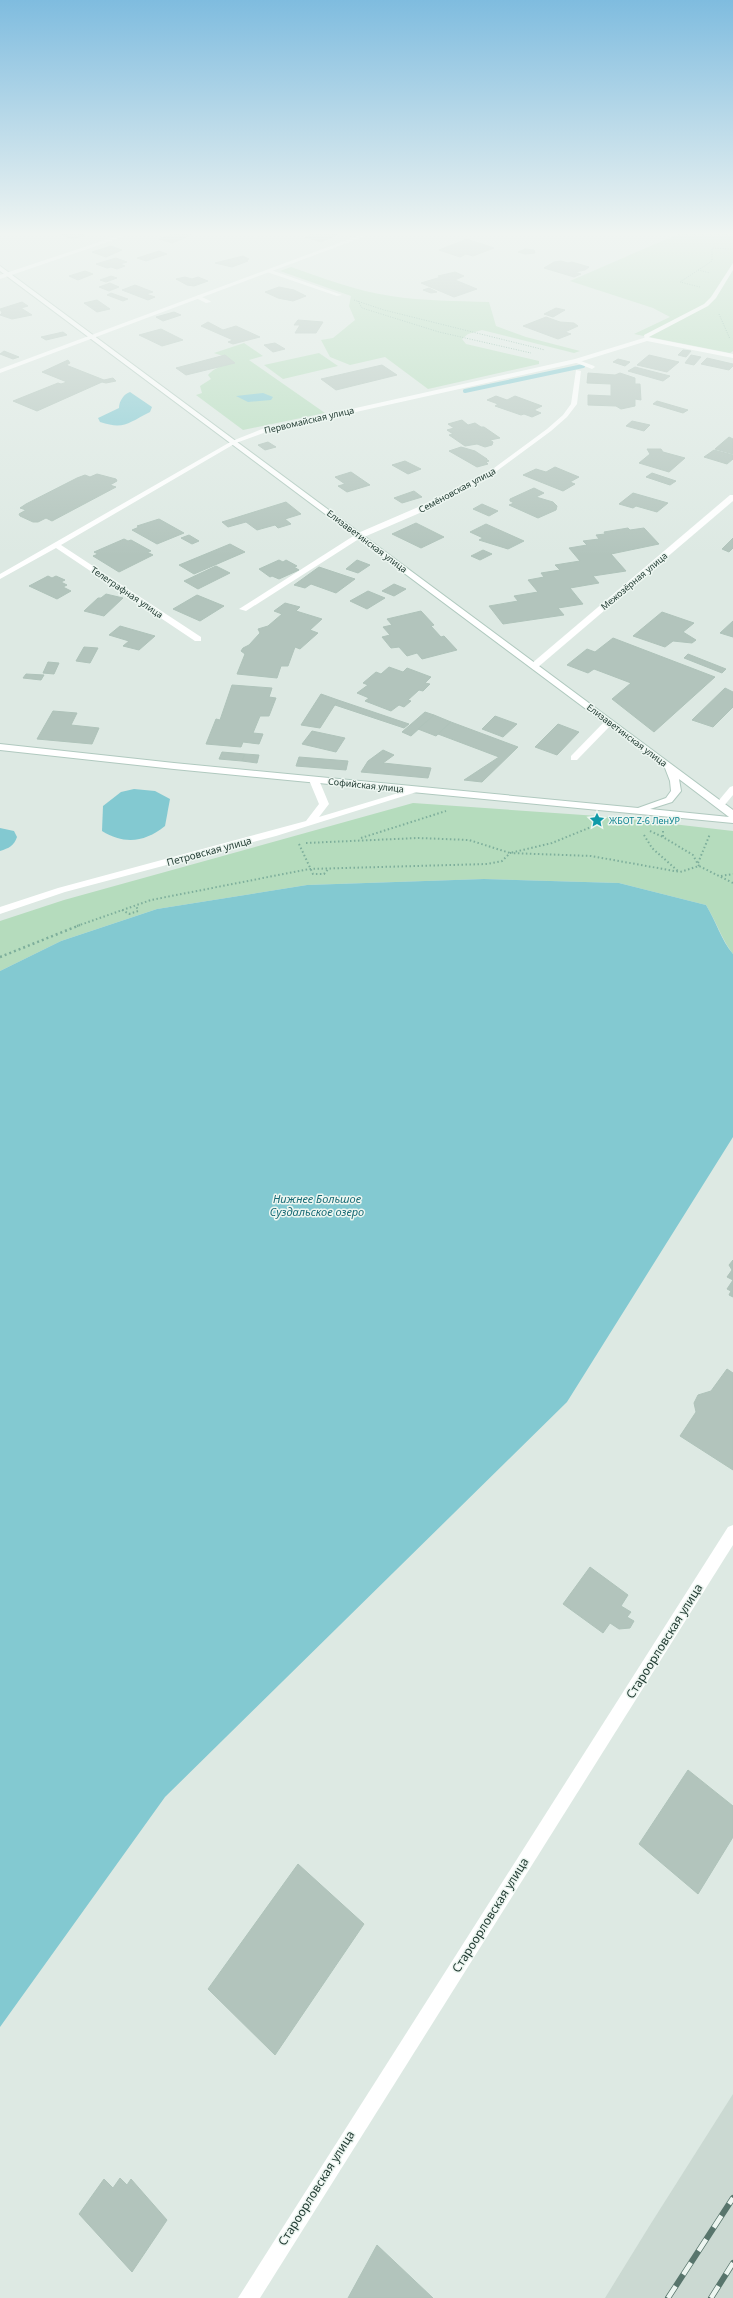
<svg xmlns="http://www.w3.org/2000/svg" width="733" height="2298" font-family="'Noto Sans',sans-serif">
<rect width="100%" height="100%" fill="#dde9e3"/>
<path fill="#cbd9d2" d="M733,2094V2298H605L650,2225Z"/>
<g fill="#b5dcbd">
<path d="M678,234H733V351L730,353L634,334L670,317L653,308L570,281Z"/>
<path d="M291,267C323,278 356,291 391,296C423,301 456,301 489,302L496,326L526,337L580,351L574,353L482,330L468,334L462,339L466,344L539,361V364L428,389L385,357L350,365L330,357L321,340L333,338L355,320L349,306L351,296L280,271Z"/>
<path d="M244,343L263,356L249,360L325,413L243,430L196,395L202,393L200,386L211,379L208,375C216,366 222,369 229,358L214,353Z"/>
<path d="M319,353L338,366L283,379L264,365Z"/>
<path d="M413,803L612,817L733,831V954C722,940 716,921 706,905L619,883L484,879L307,885L157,909L61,941L0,971V921L64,900Z"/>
</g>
<g fill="#83c9d1">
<path d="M130,392L152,407L150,412C128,423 124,430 100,422L98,418L119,408C119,401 124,394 130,392Z"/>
<path d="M263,393L273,397L271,400L248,402L236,396Z"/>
<path d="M134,789L155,791L170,799L165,826C145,842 125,845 102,831L103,806L121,792Z"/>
<path d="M0,828L14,831L17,837C14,846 9,848 0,851Z"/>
<path d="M484,879L619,883L706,905C716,921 721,940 733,954V1137L567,1402L165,1797L0,2027V971L61,941L157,909L307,885Z"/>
</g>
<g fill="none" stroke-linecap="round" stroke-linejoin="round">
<path stroke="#83c9d1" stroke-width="4" d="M465,391L583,366"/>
</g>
<g fill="#b2c4bc" stroke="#afc3ba">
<path d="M59,234H85L86,235L73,239Z"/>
<path d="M172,234H189L192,235L172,243L159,239Z"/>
<path d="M311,234H333L337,235L321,242L305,237Z"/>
<path d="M467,239L494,248L473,256L466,254L460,257L439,250Z"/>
<path d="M111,246L122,250L106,257L92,252Z"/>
<path d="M525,249L534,250L535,253L525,254L518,252Z"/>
<path d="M159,251L167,254L146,261L137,258Z"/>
<path d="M243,256L249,259L246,260L248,261L232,267L215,263Z"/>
<path d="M116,258L127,262L120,264L125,266L117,269L111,267L107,268L96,264Z"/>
<path d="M561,261L568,263L572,262L589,267L585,270L575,272L581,274L574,277L544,268L554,262Z"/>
<path d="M85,271L93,274L78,280L69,276Z"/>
<path d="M455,272L464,276L455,280L477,289L454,297L421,283L441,277L438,276Z"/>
<path d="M111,276L117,278L106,282L100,280Z"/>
<path d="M185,277L192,279L198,277L208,281L194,286L187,285L176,279Z"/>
<path d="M110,283L119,287L109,291L99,287Z"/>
<path d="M135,285L153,292L146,294L155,297L148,300L122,290Z"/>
<path d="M279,287L294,290L306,296L293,301L278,298L265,292Z"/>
<path d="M429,288L437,292L431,293L423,290Z"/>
<path d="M111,293L128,299L123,301L107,295Z"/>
<path d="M97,300L110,309L97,312L84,303Z"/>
<path d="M22,302L28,306L21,308L32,315L12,319L0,315L2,313L0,309Z"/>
<path d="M556,308L565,310L553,317L544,314Z"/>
<path d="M174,312L181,315L163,321L156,317Z"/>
<path d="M546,317L560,322L574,323L578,326L565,332L571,334L558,339L523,326Z"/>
<path d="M298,320L323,322L316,333H295L300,325H294Z"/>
<path d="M208,322L223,330L236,326L260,337L233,344L228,342L233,340L201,326Z"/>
<path d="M161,329L183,340L162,346L139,335Z"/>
<path d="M63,332L67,335L46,340L41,337Z"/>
<path d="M275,343L285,349L273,352L264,345Z"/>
<path d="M683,350L691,351L686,357L678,355Z"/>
<path d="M4,351L19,357L13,359L0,354Z"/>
<path d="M225,355L235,363L186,375L176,368Z"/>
<path d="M649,355L679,362L667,372L637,365Z"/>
<path d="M691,355L701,357L694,365L685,363Z"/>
<path d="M707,358L733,364V366L729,370L701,364Z"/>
<path d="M618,359L630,362L625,366L613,362Z"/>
<path d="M68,360L70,363L66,365L104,380L113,378L116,381L106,383L102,382L37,411L13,401L58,383L61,384L67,382L42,372Z"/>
<path d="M382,365L397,375L336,390L321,379Z"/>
<path d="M635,367L670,376L663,381L628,371Z"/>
<path d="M588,373L615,375L620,373L635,378V384H640L641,400L635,399V406L621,409L616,406L588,405V395L611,396V384L587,383Z"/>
<path d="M496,396L507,400L515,396L542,406L534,410L541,413L532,417L524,414L521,415L495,406L498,404L487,400Z"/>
<path d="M657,401L688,410L683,413L653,404Z"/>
<path d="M462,420L468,425L475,423L481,427H484L500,438L490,440L493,442L492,445L485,447L477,444L465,446L449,435L453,434L447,430L454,428L448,424Z"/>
<path d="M632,421L650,425L644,431L626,426Z"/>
<path d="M729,437L733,439V454L715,449Z"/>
<path d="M268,442L276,447L265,450L258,445Z"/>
<path d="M461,447L475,451L487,459H486L489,461L486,462L488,464L477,467L449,451Z"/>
<path d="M647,449H661L663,452L685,458L669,472L639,463L650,454Z"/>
<path d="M714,450L733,455V459L727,464L704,457Z"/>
<path d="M405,461L421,469L408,474L392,465Z"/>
<path d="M555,467L579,477L570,482L575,484L563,491L523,475L536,469L546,472Z"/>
<path d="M351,472L370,485L347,492L338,486L345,484L335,477Z"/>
<path d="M652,473L676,481L670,485L646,477Z"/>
<path d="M97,474L116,479L117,481L110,485L116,487L52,521L46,518L38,522H33L20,516L19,514L26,510L20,508L26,504L77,478L85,475L90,477Z"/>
<path d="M534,488L544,493L536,497L553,502L557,506L556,510L538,518L509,505L514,503L510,501V499Z"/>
<path d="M414,491L422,497L402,503L394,498Z"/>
<path d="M633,493L668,503L657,512L636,506L633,508L619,504Z"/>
<path d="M286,502L301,514L285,519L291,524L278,528L275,525L257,530L246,522L228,527L222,522Z"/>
<path d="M482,504L498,511L489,516L473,509Z"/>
<path d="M159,519L184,533L157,544L132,530L139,527L137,526Z"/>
<path d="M416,523L444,537L421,548L392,534Z"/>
<path d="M486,524L524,541L508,549L479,540L483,538L470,532Z"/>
<path d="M628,528L630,530L644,528L659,544L611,554L626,571L593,576L599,583L570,588L583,604L558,608L564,615L503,624L489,606L518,601L514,596L538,592L528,580L544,577L541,573L560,570L555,565L580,561L569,548L587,545L583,541L599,539L596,535L605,534L604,532Z"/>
<path d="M189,535L199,541L192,544L181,538Z"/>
<path d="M733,538V548L729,552L722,549Z"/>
<path d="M124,539L128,541L131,540L151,551L147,552L153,555L119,572L93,556L98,554L94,552Z"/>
<path d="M230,544L245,552L194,574L179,565Z"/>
<path d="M483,550L492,554L480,560L471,556Z"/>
<path d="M279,560L283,562L286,560L297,566L294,567L299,570L279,579L272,576L270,577L259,569Z"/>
<path d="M357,560L370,565L358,573L346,569Z"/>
<path d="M216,566L230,573L198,589L184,581Z"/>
<path d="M319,567L355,579L336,593L311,584L305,588L294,585Z"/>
<path d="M48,576L52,578L56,576L65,580L61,582L67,585L63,587L71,591L57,599L29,586Z"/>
<path d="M394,584L406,589L394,596L382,591Z"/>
<path d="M368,591L385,598L367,609L350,601Z"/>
<path d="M106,594L123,598L104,616L84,611L98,598H101Z"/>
<path d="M197,595L224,606L200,621L173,609Z"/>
<path d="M285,603L300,607L296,611L322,619L310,630L318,633L300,649L295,647L288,666H281L277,678L237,674L245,654L241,651L243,648L249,645L260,633L258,629L268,626L282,614L274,611Z"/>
<path d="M421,611L434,625L431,626L441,637L444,636L457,650L422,659L417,653L407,656L399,647L391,648L382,637L390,635L383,627L392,625L387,619Z"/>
<path d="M662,612L694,623L683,632L696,640L692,643L673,641L665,647L633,636Z"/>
<path d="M733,621V637L720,633Z"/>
<path d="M120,626L155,636L139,650L123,646L129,641L109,635Z"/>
<path d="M613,638L715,677L654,732L612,699L631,683L594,669L588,673L567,665L587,649L595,652Z"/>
<path d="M84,647L98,648L90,663L76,661Z"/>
<path d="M688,654L726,669L722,673L684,658Z"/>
<path d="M48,662L59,663L54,674L43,673Z"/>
<path d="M389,667L403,672L407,668L431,677L425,683L430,684L423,691L419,690L408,700L411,701L404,707L399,705L391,711L365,701L369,698L357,693L368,685L363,683L376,672L381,674Z"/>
<path d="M26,674L44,675L41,680L23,678Z"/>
<path d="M232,685L272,688L269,697L276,698L269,716H260L253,733L263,734L259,744L243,742L241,747L206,744L216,719L220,720Z"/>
<path d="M725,688L733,692V707L713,727L692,720Z"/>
<path d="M321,694L338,700L320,728L301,725Z"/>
<path d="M338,700L409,724L404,728L335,705Z"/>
<path d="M53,711L77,713L71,725L99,728L92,744L37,739Z"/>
<path d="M425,712L434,715L411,736L402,732Z"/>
<path d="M434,715L451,722L436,736L418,729Z"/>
<path d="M495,716L517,724L503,737L482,729Z"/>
<path d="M451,722L518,747L482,782L464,780L499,757L438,734Z"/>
<path d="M558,724L579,732L557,755L535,747Z"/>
<path d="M312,731L345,738L336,752L302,744Z"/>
<path d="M383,750L394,755L383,763L431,768L428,778L361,772L368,761Z"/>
<path d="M222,752L245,754L242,761L219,759Z"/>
<path d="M245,754L259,755L257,763L242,761Z"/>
<path d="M299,757L348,761L346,770L296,766Z"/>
<path d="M733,1260V1280L727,1277L732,1270L729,1265Z"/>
<path d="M733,1280V1297L729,1295L731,1291L727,1289Z"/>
<path d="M727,1369L733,1373V1470L680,1436L696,1412L694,1403L698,1395L711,1391Z"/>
<path d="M590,1567L628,1595L621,1606L631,1612L627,1617L634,1621L630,1628L619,1629L610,1623L603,1633L563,1604Z"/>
<path d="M688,1770L733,1806V1837L698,1894L639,1844Z"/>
<path d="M298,1864L364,1924L275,2055L208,1989Z"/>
<path d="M120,2178L127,2185L131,2179L167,2220L132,2272L79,2214L104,2179L113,2188Z"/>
<path d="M377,2245L433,2298H348Z"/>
</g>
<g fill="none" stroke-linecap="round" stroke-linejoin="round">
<g stroke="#b0c9bf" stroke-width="2">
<path id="secondary" d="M0,266L733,810V823L174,769L0,750V744L174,763L638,808L666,798L671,791L670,781L665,768L0,271ZM679,779L729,817L650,809L672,802L681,791Z"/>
</g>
<g stroke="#7dae9b" stroke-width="1" stroke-dasharray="1 1.5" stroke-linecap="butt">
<path d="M698,270L710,273"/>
<path d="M700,287L680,282L712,261V248L731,249"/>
<path d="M354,300L384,310L545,350"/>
<path d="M358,301L362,308L439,332L531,353"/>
<path d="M719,314L730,339"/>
</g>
<g stroke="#7dae9b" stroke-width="2" stroke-dasharray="1.5 2.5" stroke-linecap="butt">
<path d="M650,831L663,837"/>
<path d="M663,831V837L693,855L699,866"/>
<path d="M644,835L652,848L679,872"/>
<path d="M361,838L446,811"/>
<path d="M306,843L418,838L469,840L510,853L552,843L596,825"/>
<path d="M299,844L313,874H324L329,868"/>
<path d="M698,863L710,834"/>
<path d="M721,876L733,874"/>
<path d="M122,910L129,914L138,911L136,905"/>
<path d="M77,926L151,900L309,869L487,864L502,861L510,853L591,856L680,872L699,866L733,883"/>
</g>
<path stroke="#7dae9b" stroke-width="2.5" stroke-dasharray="2 3" stroke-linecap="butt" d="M0,957L80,925"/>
<g fill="#fff" fill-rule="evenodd">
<path d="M733,263V270L716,298L708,306L649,337V340H645L644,335L704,304L711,297Z"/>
<path d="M267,270H271L342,295L337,296L267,272Z"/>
<path d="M198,295L210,301L211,302L206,303L196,298Z"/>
<path d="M576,359L594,366L595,367L592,369L574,362Z"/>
<path d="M358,533L365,535L246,611L239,609Z"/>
<path d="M609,719L612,720V724L577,760H571V756L606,720Z"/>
</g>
<g fill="#fff" fill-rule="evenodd">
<path d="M123,234H131L0,279V275Z"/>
<path d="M363,234H371L0,373V369Z"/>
<path d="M647,337L733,354V358L647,341L576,363L266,432L236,443L61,545L201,637V641H195L56,548L0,579V574L232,441L262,429L575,359Z"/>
<path d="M576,370L581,371L577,404L567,417L551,431L490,476L422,512L364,537H358V533L416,508L486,474L547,429L563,415L571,404Z"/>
<path d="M730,495H733V501L537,668H531V664Z"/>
<path d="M314,777L319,780L329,804L319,817L415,788H421L423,790L276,836L65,892L0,914V907L58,888L306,821L319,804L309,780Z"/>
<path d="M733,786V795L723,807H717L715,805L730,787Z"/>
<path d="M733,1525V1545L260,2298H238L728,1527Z"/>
</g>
<use href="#secondary" fill="#fff" fill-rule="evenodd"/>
<g stroke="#58756c" stroke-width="6">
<g id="rail">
<path d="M668,2298L733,2198"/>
<path d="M711,2298L733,2263"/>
</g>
</g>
<use href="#rail" stroke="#edf6f1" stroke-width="4.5" stroke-dasharray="14" stroke-linecap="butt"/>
</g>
<linearGradient id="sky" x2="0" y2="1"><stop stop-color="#7fbcdf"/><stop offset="0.42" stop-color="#f0f5f2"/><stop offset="1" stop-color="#f0f5f2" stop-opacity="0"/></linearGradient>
<rect width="733" height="556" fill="url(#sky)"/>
<defs>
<g id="sight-bare" transform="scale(1.2)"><path d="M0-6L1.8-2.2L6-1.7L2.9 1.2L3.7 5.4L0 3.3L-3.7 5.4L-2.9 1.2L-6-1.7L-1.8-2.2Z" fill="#0f9aa8" stroke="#edf6f1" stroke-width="2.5" paint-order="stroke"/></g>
</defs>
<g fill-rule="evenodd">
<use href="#sight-bare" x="597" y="820"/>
</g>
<g text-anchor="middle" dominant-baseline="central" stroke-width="3" stroke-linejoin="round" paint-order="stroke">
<g font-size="9" fill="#1f3930" stroke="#edf6f1">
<text transform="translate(309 420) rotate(-13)">Первомайская улица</text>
<text transform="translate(457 490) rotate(-28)">Семёновская улица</text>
<text transform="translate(367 541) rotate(37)">Елизаветинская улица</text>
<text transform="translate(634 581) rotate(-40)">Межозёрная улица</text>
<text transform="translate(127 592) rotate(34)">Телеграфная улица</text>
<text transform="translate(627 735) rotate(37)">Елизаветинская улица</text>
<text transform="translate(366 785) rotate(6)">Софийская улица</text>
</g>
<g font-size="9" fill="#0d838f" stroke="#edf6f1" text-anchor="start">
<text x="609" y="820">ЖБОТ Z-6 ЛенУР</text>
</g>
<g font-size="10" fill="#1f3930" stroke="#edf6f1">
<text transform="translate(209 851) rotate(-15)">Петровская улица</text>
</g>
<g font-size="11" font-style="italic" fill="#196b75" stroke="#edf6f1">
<text x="317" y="1198">Нижнее Большое<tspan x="317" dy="13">Суздальское озеро</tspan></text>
</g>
<g font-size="12" fill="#1f3930" stroke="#edf6f1">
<text transform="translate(664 1641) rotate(-58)">Староорловская улица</text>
<text transform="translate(490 1915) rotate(-58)">Староорловская улица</text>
<text transform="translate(316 2188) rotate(-58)">Староорловская улица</text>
</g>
</g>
</svg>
